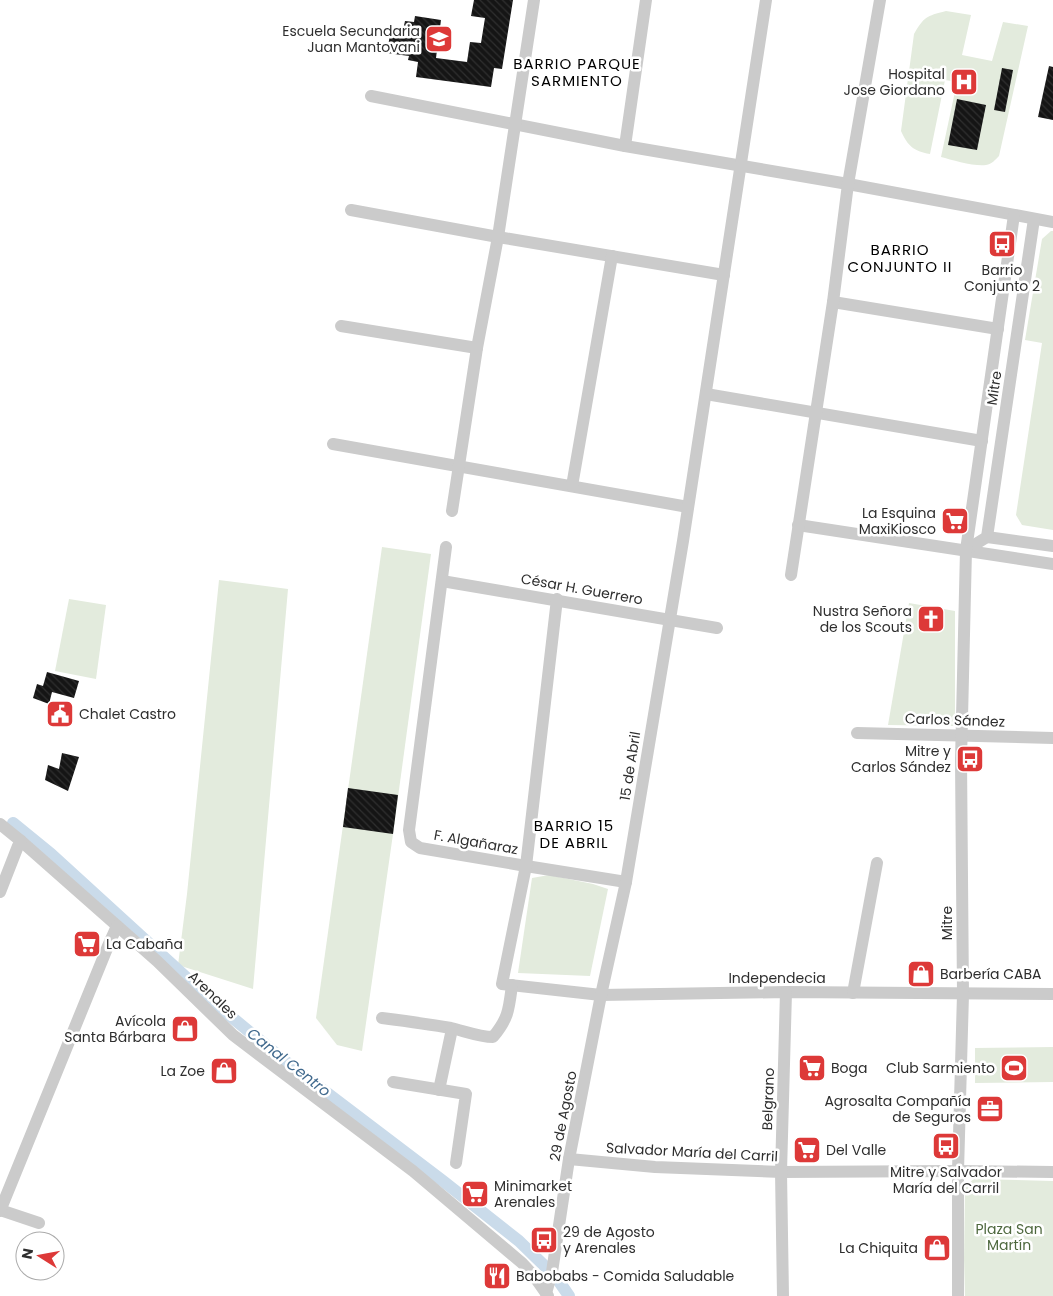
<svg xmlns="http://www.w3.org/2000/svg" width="1053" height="1296" font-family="Poppins,sans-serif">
<defs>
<pattern id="building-back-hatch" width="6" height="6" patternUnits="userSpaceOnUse" patternTransform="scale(1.25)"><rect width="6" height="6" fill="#151515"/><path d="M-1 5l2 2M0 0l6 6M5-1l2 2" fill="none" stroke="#2f2f2f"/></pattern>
</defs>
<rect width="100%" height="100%" fill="#fff"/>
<g fill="#e3ebdd">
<path d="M946,11L971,15L962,55L992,61L1003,22L1028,26L999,156C995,160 992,164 986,165C976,167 952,160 941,157L957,82L945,80L930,154C913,151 908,146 901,131L914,34C924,17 926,16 946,11Z"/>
<path d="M1051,231H1053V530L1022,525L1016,515L1042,343L1025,340L1042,239Z"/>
<path d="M382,547L431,554L393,834L362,1051L337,1045L316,1018Z"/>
<path d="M219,580L288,589L253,989L178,965L187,894Z"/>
<path d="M69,599L106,605L96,679L55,671Z"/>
<path d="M909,603L955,611V726L888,725Z"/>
<path d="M549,875L593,884L608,889L590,976L518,973L532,878Z"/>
<path d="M1053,1047V1082L975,1083V1048Z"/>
<path d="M974,1179L1053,1181V1296H965L964,1259L965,1189L970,1182Z"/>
</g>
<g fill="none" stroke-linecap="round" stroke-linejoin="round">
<path stroke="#cadbea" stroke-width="12" d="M13,823L51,854L212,1001L285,1061L443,1181L519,1241L556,1277L569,1296"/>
</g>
<g fill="url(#building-back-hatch)">
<path d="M474,0H513L502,69L494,68L491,87L416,77L418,62L408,60L409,56L387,53L391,28L403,30L405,21L414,22L415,16L441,20L436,58L467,62L470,42L481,43L485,18L471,16Z"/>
<path d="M1049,66L1053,67V120L1038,117Z"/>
<path d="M1002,68L1013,70L1005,112L994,110Z"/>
<path d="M957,99L986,105L977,150L948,145Z"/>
<path d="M47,672L79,681L74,698L52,692L49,704L33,698L37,684L43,686Z"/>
<path d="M62,753L79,757L68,791L45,780L48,765L59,769Z"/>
<path d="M348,788L398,795L393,834L343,827Z"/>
</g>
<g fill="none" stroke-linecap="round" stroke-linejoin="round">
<g stroke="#cbcbcb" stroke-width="12">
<path d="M371,96L625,146L848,184L1053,222"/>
<path d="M625,146L646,0"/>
<path d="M351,210L498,237L724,275"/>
<path d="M833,302L998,329"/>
<path d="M341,326L477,348"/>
<path d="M706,394L982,441"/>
<path d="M333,444L688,507"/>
<path d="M572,486L612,256"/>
<path d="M452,511L477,348L498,237L534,0"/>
<path d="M798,525L1053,564"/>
<path d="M987,537L1053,546"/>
<path d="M446,547L409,830L411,842L420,848L526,866L626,882"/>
<path d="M966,550L987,537L1034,219"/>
<path d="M791,575L833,302L848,184L880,0"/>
<path d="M442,581L717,628"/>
<path d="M557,599L526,866L502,984L601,995L786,992L1053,994"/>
<path d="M857,733L1053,738"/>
<path d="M0,824L21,841L157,961L233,1035L413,1171L522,1263L534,1276L548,1296"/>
<path d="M0,892L18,846L21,841"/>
<path d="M853,993L877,863"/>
<path d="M382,1018C405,1021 428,1024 451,1028C464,1031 480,1037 493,1037C509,1018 509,1008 512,985"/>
<path d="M393,1082L466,1094L456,1163"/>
<path d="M439,1090L452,1029"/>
<path d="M569,1159L655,1167L781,1172L958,1171L1053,1172"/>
<path d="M0,1210L39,1223"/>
<path d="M0,1211L108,946L117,926"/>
<path d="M546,1293L552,1272L569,1159L601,995L626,882L683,541L766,0"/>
<path d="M783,1296L781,1172L786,992"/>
<path d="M958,1296V1171L963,994L961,760L966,550L1014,215"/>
</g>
</g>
<defs>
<g id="school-square" transform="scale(1.4375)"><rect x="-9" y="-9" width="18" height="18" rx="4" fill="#dd3938" stroke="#fff"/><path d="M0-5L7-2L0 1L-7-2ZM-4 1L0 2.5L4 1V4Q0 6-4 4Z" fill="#fff"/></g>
<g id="hospital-square" transform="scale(1.4375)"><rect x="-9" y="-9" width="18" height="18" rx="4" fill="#dd3938" stroke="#fff"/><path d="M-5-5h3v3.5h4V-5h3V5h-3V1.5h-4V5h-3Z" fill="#fff"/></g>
<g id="bus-square" transform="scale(1.4375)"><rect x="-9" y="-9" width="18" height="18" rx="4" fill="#dd3938" stroke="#fff"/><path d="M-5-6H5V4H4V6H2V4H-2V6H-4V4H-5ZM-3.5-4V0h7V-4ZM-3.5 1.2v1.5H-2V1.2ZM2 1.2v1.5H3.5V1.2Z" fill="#fff"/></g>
<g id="supermarket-square" transform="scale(1.4375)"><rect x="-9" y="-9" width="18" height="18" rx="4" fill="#dd3938" stroke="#fff"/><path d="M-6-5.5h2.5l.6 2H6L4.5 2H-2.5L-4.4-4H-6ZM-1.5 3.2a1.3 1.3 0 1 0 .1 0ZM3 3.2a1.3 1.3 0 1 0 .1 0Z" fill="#fff"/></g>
<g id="church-square" transform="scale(1.4375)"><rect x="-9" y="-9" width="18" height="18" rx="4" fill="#dd3938" stroke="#fff"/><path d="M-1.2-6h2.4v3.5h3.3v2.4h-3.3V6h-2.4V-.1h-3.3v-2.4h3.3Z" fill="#fff"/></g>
<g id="civic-square" transform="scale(1.4375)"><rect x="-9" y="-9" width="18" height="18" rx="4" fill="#dd3938" stroke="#fff"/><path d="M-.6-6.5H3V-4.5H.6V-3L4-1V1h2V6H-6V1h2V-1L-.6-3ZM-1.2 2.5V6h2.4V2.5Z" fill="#fff"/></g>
<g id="shop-square" transform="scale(1.4375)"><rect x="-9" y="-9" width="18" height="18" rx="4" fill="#dd3938" stroke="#fff"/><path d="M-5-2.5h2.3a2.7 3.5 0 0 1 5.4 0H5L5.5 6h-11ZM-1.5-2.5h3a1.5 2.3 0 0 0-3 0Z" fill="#fff"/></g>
<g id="stadium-square" transform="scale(1.4375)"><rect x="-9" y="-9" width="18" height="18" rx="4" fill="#dd3938" stroke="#fff"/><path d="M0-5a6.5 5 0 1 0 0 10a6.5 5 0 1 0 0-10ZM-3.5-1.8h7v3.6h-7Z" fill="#fff"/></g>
<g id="office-square" transform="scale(1.4375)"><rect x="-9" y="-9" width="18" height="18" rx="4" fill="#dd3938" stroke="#fff"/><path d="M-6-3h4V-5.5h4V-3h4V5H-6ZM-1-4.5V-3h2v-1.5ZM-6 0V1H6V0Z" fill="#fff"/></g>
<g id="restaurant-square" transform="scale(1.4375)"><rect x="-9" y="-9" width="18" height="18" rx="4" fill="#dd3938" stroke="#fff"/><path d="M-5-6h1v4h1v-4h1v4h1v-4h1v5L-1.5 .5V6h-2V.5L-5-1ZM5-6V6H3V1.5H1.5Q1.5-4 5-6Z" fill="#fff"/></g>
</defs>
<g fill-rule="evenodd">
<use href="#school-square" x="439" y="39"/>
<use href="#hospital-square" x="964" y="82"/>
<use href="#bus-square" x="1002" y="244"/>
<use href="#supermarket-square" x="955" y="521"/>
<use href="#church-square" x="931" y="619"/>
<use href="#civic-square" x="60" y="714"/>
<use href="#bus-square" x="970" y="759"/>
<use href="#supermarket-square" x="87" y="944"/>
<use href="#shop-square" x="921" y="974"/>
<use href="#shop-square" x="185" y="1029"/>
<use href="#supermarket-square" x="812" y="1068"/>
<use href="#stadium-square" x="1014" y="1068"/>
<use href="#shop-square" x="224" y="1071"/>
<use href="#office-square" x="990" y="1109"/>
<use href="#bus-square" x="946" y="1146"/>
<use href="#supermarket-square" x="807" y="1150"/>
<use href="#supermarket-square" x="475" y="1194"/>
<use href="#bus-square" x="544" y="1240"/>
<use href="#shop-square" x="937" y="1248"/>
<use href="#restaurant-square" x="497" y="1276"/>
</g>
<g text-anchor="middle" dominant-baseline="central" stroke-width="5" stroke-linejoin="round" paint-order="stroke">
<g font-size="14" fill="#2e2e2e" stroke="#fff" text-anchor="end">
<text x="420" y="31">Escuela Secundaria<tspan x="420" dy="16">Juan Mantovani</tspan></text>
<text x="945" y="74">Hospital<tspan x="945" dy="16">Jose Giordano</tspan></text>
<text x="1002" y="270" text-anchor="middle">Barrio<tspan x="1002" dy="16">Conjunto 2</tspan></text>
<text x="936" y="513">La Esquina<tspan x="936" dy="16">MaxiKiosco</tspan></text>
<text x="912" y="611">Nustra Señora<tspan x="912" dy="16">de los Scouts</tspan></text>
<text x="79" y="714" text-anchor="start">Chalet Castro</text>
<text x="951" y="751">Mitre y<tspan x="951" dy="16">Carlos Sández</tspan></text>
<text x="106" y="944" text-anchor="start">La Cabaña</text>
<text x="940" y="974" text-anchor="start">Barbería CABA</text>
<text x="166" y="1021">Avícola<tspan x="166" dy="16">Santa Bárbara</tspan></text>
<text x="831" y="1068" text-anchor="start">Boga</text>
<text x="995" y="1068">Club Sarmiento</text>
<text x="205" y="1071">La Zoe</text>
<text x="971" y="1101">Agrosalta Compañía<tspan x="971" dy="16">de Seguros</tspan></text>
<text x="826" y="1150" text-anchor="start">Del Valle</text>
<text x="946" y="1172" text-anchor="middle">Mitre y Salvador<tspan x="946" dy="16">María del Carril</tspan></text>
<text x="494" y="1186" text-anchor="start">Minimarket<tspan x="494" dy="16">Arenales</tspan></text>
<text x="563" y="1232" text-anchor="start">29 de Agosto<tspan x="563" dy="16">y Arenales</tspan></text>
<text x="918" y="1248">La Chiquita</text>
<text x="516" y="1276" text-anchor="start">Babobabs - Comida Saludable</text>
</g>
<g font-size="14" fill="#2e2e2e" stroke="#fff">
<text transform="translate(994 388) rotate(-82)">Mitre</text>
<text transform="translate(582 589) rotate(10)">César H. Guerrero</text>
<text transform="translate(955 720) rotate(2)">Carlos Sández</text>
<text transform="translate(630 766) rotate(-81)">15 de Abril</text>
<text transform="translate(476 842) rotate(10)">F. Algañaraz</text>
<text transform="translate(947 923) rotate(-90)">Mitre</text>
<text x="777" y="978">Independecia</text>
<text transform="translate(213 995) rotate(44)">Arenales</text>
<text transform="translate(768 1099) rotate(-88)">Belgrano</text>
<text transform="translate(563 1116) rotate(-79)">29 de Agosto</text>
<text transform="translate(692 1152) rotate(3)">Salvador María del Carril</text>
</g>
<g font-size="14" fill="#4e683e" stroke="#fff">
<text x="1009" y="1229">Plaza San<tspan x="1009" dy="16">Martín</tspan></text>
</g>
<g font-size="15" letter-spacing="1" fill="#000" stroke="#fff">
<text x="577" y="63">BARRIO PARQUE<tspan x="577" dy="17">SARMIENTO</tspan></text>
<text x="900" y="249">BARRIO<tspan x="900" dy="17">CONJUNTO II</tspan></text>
<text x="574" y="825">BARRIO 15<tspan x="574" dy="17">DE ABRIL</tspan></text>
</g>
<g font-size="15" font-style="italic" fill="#40698d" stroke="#fff">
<text transform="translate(289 1062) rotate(38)">Canal Centro</text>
</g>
</g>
<g transform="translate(40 1256) rotate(281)"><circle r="24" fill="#ffffff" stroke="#ababab"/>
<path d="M0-4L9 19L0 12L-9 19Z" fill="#dd3938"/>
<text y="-8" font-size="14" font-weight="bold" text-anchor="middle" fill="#2e2e2e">N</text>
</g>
</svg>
